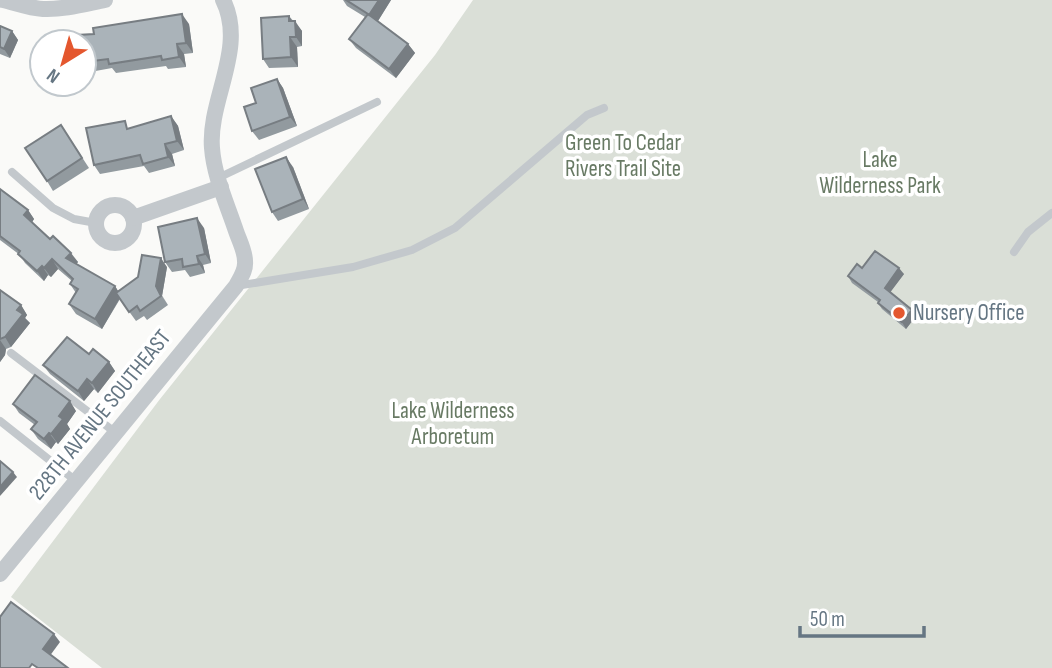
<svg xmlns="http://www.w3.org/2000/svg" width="1052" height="668" font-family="'Sofia Sans Condensed',sans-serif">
<rect width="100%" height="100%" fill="#fafaf8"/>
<path fill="#dadfd7" d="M473,0H1052V668H102L11,597L160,399L435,55Z"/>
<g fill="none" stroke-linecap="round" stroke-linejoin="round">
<g stroke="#c3c8cc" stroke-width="8">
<path d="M12,172L53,208L74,219L96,223"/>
<path d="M218,178L377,102"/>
<path d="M1014,252L1028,232L1052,213"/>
<path d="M236,286L353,267L412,250L455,228L587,115L604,108"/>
<path d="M11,353L116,433"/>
<path d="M0,421L76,481"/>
</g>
<g stroke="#c3c8cc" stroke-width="16">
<path d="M3,0C16,3 29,8 43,9C63,10 85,4 105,0"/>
<circle cx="115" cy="224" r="19"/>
<path d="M133,218L221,187"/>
<path d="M0,574L236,286C240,278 246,271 245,261C245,251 239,240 236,231C227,204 214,176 212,148C208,100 247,48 223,0"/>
</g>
</g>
<g fill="#929a9f">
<path d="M343,0H391L378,21L408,44L415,53L396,78L356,48L349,39L365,17L347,6Z"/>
<path d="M289,16L302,31V46L297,47L298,67L269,68L263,59Z"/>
<path d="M189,24L193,53L184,54L186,67L168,69L166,66L116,73L112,68L90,72L91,80H84V42L60,41L94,34Z"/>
<path d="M0,26L12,31L18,40L10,58L0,54Z"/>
<path d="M277,79L283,88L297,126L259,140L252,131Z"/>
<path d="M171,116L178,126L184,150L172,154L175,166L149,173L144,166L100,174L94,165L130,128Z"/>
<path d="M61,125L89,168L53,191L47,181Z"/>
<path d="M293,167L309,209L278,221L272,212Z"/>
<path d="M0,189L28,210L34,219L32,222L50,239L78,262L76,264L115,286L118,291L167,267L162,296L168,305L147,320L144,316L136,321L120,299L102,329L76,314L69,304L76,293L70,284L72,281L58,269L51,277L48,275L44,281L25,263L20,255L0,240Z"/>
<path d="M204,228L211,263L203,265L205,273L190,277L185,270L172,272L165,262Z"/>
<path d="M862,268L904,274L890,292L912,310L916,316L906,329L882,309L878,303V302L852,283L848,276Z"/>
<path d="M0,290L21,305L27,315L25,318L30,323L11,347L6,349L5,355L0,362Z"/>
<path d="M89,354L109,362L115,371L98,393L94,389L84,401L50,374L43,365Z"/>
<path d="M13,404L76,411L67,424L70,429L58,444L56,442L51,449L38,439L31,429L35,425L19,413Z"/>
</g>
<g fill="#777d82">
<path d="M379,0H391L376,24L369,15Z"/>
<path d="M182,14L189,24L193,53L186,43Z"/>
<path d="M289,16L295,26V21L302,31V46L296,37L289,21Z"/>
<path d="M12,31L18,40L10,58L4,49Z"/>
<path d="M290,37L297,47L298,67L291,57Z"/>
<path d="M177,44L184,54L186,67L179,57Z"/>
<path d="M408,44L415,53L396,78L389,69Z"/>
<path d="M84,63L90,72L91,80L84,70Z"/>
<path d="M277,79L283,88L297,126L290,117Z"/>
<path d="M171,116L178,126L184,150L177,141Z"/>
<path d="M165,144L172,154L175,166L168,157Z"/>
<path d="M286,157L293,167L309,209L303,199Z"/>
<path d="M28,210L34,219L31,224L24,215Z"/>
<path d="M197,218L204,228L211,263L205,254Z"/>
<path d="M71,253L78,262L73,268L66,258Z"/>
<path d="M197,256L203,265L205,273L199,264Z"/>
<path d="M161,258L167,267L162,296L168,305L156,286Z"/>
<path d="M52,259L58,269L51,277L44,268Z"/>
<path d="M42,266L48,275L44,281L37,271Z"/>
<path d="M899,268L904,274L889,294L885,288Z"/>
<path d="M115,286L121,296L102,329L95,319Z"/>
<path d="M21,305L27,315L25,318L30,323L11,347L5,337L17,310Z"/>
<path d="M912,310L916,316L906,329L902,322Z"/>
<path d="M0,340L6,349L5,355L0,362Z"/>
<path d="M109,362L115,371L98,393L92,383Z"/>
<path d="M87,379L94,389L84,401L78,391Z"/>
<path d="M70,401L76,411L67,424L70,429L58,444L51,434L59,416Z"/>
<path d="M49,433L56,442L51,449L44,439Z"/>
<path d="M13,472L17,477L0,496V487Z"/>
<path d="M54,634L60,642L49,657L43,649Z"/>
</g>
<g fill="#aab3b9" stroke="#777d82" stroke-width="2">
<path d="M346,0H379L369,15L368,14L408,44L389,69L349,39L368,14Z"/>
<path d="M182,14L186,43L177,44L179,57L162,60L161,56L109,64L108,59L84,62V42H42V64L40,42L60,41L59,36L94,34L93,28Z"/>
<path d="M289,16V21H295L296,37H290L291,57L263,59L261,18Z"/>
<path d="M0,26L12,31L4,49L0,47Z"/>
<path d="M277,79L290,117L252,131L244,107L256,103L251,88Z"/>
<path d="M171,116L177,141L165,144L168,157L143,164L140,155L94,165L86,128L125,121L127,129Z"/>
<path d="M61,125L82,158L47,181L25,148Z"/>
<path d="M286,157L303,199L272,212L255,169Z"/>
<path d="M0,189L28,210L24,215L50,239L53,236L71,253L66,258L115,286L95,319L69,304L78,289L70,284L73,279L52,259L44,268L42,266L37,271L18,254L20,251L0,236Z"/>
<path d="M197,218L205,254L197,256L199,264L183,267L182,259L165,262L158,227Z"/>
<path d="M875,251L899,268L885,288L912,310L902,322L878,303L880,300L848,276L857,264L862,268Z"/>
<path d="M142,255L161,258L156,286L161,296L140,311L137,306L129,312L116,293L138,277Z"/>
<path d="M0,290L21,305L17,310L23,314L5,337L0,339Z"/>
<path d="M67,337L89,354L93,349L109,362L92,383L87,379L78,391L43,365Z"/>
<path d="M35,375L70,401L59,416L63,419L51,434L49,433L44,439L31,429L37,422L13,404Z"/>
<path d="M0,461L13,472L0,487Z"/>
<path d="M11,602L54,634L43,649L68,668H38L32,664L29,668H0V617Z"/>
</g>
<circle fill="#e4572e" stroke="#fff" stroke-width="2.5" cx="899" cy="313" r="7"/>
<g text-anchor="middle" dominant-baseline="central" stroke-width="7" stroke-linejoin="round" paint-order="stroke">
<g font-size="23" fill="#687a64" stroke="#fff">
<text x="623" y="143">Green To Cedar<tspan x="623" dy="26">Rivers Trail Site</tspan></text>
<text x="880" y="160">Lake<tspan x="880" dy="26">Wilderness Park</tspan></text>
<text x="453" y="411">Lake Wilderness<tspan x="453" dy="26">Arboretum</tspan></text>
</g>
<g font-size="23" fill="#657683" stroke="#fff" text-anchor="start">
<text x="913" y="313">Nursery Office</text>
</g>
<g font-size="23" fill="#657683" stroke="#fff">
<text transform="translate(100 415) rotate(-51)">228TH AVENUE SOUTHEAST</text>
</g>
</g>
<g transform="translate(63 63) rotate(217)"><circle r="33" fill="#ffffff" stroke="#c1c8cd" stroke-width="2"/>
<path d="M0-5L12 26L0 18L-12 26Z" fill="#e4572e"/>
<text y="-10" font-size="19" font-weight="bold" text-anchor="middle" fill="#657683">N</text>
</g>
<path d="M800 626v10h124v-10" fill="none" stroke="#657683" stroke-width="3.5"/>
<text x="810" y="626" font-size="21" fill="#657683" stroke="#ffffff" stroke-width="5" paint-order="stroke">50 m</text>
</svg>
